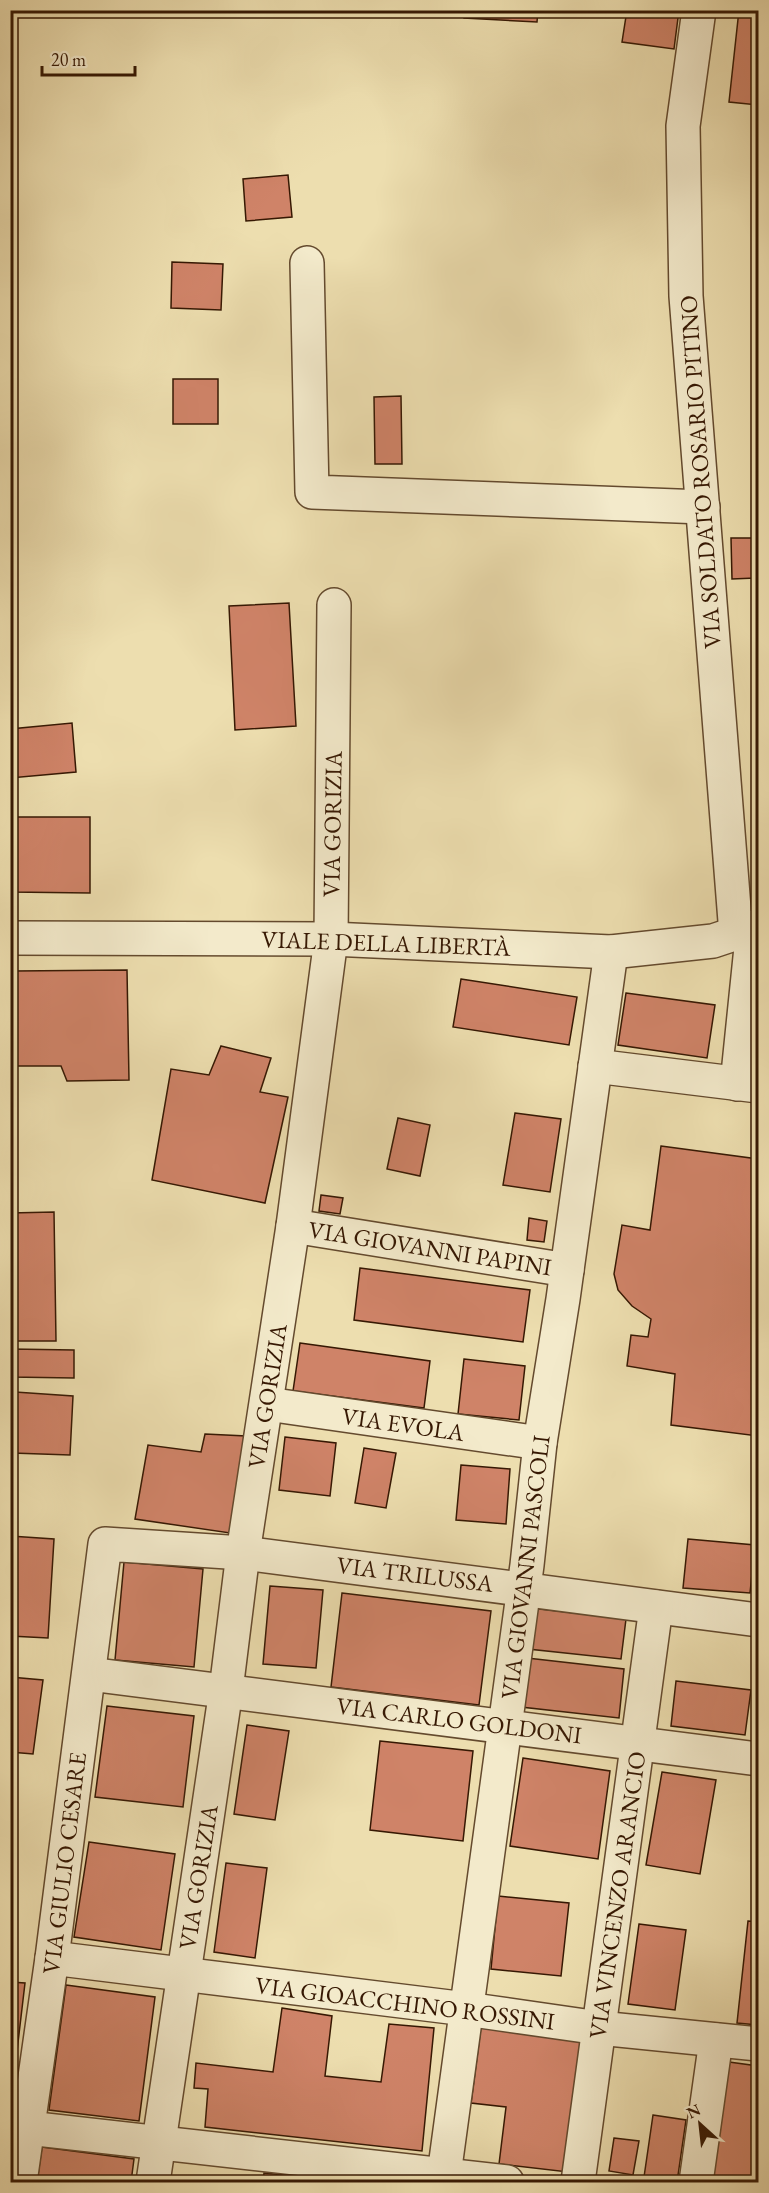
<svg xmlns="http://www.w3.org/2000/svg" width="769" height="2193" font-family="'EB Garamond',serif">
<rect width="100%" height="100%" fill="#eddeaf"/>
<filter id="stains"><feTurbulence type="fractalNoise" baseFrequency=".00333" numOctaves="4"/><feColorMatrix values="0 0 0 0 .2 0 0 0 0 .09 0 0 0 0 .02 0 0 0 .5 -.17"/></filter>
<radialGradient id="worn" r=".72"><stop offset=".6" stop-color="#630" stop-opacity="0"/><stop offset="1" stop-color="#630" stop-opacity=".3"/></radialGradient>
<g fill="#cf8368" stroke="#361803" stroke-width="1.5">
<path d="M464,10H538L537,22L464,18Z"/>
<path d="M627,10H679L674,49L622,42Z"/>
<path d="M739,10H758V105L729,102Z"/>
<path d="M288,175L292,217L246,221L243,179Z"/>
<path d="M172,262L223,264L221,310L171,308Z"/>
<rect x="173" y="379" width="45" height="45"/>
<path d="M401,396L402,464H375L374,397Z"/>
<path d="M731,538H755V578L732,579Z"/>
<path d="M289,603L296,726L235,730L229,606Z"/>
<path d="M72,723L76,772L10,778V729Z"/>
<path d="M10,817H90V893L10,892Z"/>
<path d="M127,970L129,1080L67,1081L61,1066H17L14,971Z"/>
<path d="M461,979L577,997L569,1045L453,1027Z"/>
<path d="M626,993L715,1005L707,1058L618,1045Z"/>
<path d="M221,1046L271,1058L260,1092L288,1097L265,1203L152,1180L171,1069L209,1075Z"/>
<path d="M515,1113L561,1119L550,1192L503,1185Z"/>
<path d="M398,1118L430,1125L420,1176L387,1169Z"/>
<path d="M661,1146L758,1159V1436L671,1425L675,1374L627,1366L631,1335L648,1337L651,1319L632,1306L618,1290L614,1274L622,1225L650,1230Z"/>
<path d="M321,1195L343,1198L340,1214L319,1211Z"/>
<path d="M54,1212L56,1341H10V1213Z"/>
<path d="M529,1218L547,1221L544,1242L527,1240Z"/>
<path d="M360,1268L530,1290L523,1342L354,1320Z"/>
<path d="M300,1343L430,1361L424,1408L293,1391Z"/>
<path d="M10,1349L74,1350V1378L10,1377Z"/>
<path d="M464,1359L525,1366L519,1420L458,1414Z"/>
<path d="M15,1392L73,1396L70,1455L12,1453Z"/>
<path d="M205,1434L246,1436L230,1533L135,1519L148,1445L201,1452Z"/>
<path d="M285,1437L336,1443L330,1496L279,1490Z"/>
<path d="M364,1448L396,1453L386,1508L355,1503Z"/>
<path d="M461,1465L510,1469L506,1524L456,1520Z"/>
<path d="M10,1536L54,1539L48,1638L10,1636Z"/>
<path d="M688,1539L755,1545L750,1593L683,1588Z"/>
<path d="M124,1562L203,1569L194,1667L115,1660Z"/>
<path d="M270,1586L323,1590L316,1668L263,1664Z"/>
<path d="M342,1593L491,1611L479,1705L331,1687Z"/>
<path d="M532,1608L626,1619L621,1659L528,1649Z"/>
<path d="M757,1646H758V1688L752,1687Z"/>
<path d="M527,1658L624,1669L619,1718L521,1707Z"/>
<path d="M10,1677L43,1680L33,1754L10,1752Z"/>
<path d="M676,1681L751,1690L745,1735L671,1726Z"/>
<path d="M107,1706L194,1716L183,1807L95,1797Z"/>
<path d="M247,1725L289,1731L275,1820L234,1814Z"/>
<path d="M380,1741L473,1751L463,1841L370,1830Z"/>
<path d="M523,1758L610,1771L598,1859L510,1846Z"/>
<path d="M662,1772L716,1780L700,1874L646,1865Z"/>
<path d="M89,1842L175,1854L161,1950L74,1937Z"/>
<path d="M226,1863L267,1868L255,1958L214,1952Z"/>
<path d="M498,1896L569,1903L561,1976L491,1969Z"/>
<path d="M748,1921L758,1922V2025L737,2023Z"/>
<path d="M639,1924L686,1930L675,2010L628,2004Z"/>
<path d="M10,1982L25,1983L11,2102H10Z"/>
<path d="M66,1985L155,1997L139,2121L49,2110Z"/>
<path d="M282,2008L332,2016L325,2076L381,2082L389,2024L434,2028L422,2151L205,2127L208,2089L194,2088L196,2063L273,2072Z"/>
<path d="M481,2027L585,2040L568,2172L499,2164L506,2107L471,2103Z"/>
<path d="M729,2062L758,2066V2182H710Z"/>
<path d="M653,2115L686,2120L677,2182L644,2177Z"/>
<path d="M614,2138L639,2141L633,2175L609,2171Z"/>
<path d="M42,2147L134,2159L131,2182H37Z"/>
<path d="M264,2173L353,2182H263Z"/>
</g>
<g fill="none" stroke-linecap="round" stroke-linejoin="round">
<g stroke="#644a2e" stroke-width="36">
<g id="minor">
<path d="M699,10L683,126L686,296L736,934"/>
<path d="M307,263L312,492L703,507"/>
<path d="M10,938L331,939L611,952L713,941L758,926"/>
<path d="M595,1066L758,1086"/>
<path d="M737,1084L753,928"/>
<path d="M293,1226L567,1270"/>
<path d="M267,1404L540,1443"/>
<path d="M89,1674L758,1759"/>
<path d="M52,1958L466,2009L599,2028L758,2044"/>
<path d="M10,2126L507,2182"/>
<path d="M20,2182L52,1958L105,1544L243,1553L758,1620"/>
<path d="M153,2182L226,1690L243,1553L293,1226L331,939L334,605"/>
<path d="M443,2182L527,1565L540,1443L563,1299L611,952"/>
<path d="M578,2182L656,1607"/>
<path d="M696,2182L716,2040"/>
</g>
</g>
<use href="#minor" stroke="#f3eacb" stroke-width="33"/>
</g>
<g text-anchor="middle" dominant-baseline="central" stroke-width="4.5" stroke-linejoin="round" paint-order="stroke">
<g font-size="24" fill="#361803" stroke="#f3eacb">
<text transform="translate(700 472) rotate(-94)">VIA SOLDATO ROSARIO PITINO</text>
<text transform="translate(332 824) rotate(-89)">VIA GORIZIA</text>
<text transform="translate(386 943) rotate(2)">VIALE DELLA LIBERTÀ</text>
<text transform="translate(430 1248) rotate(9)">VIA GIOVANNI PAPINI</text>
<text transform="translate(267 1396) rotate(-81)">VIA GORIZIA</text>
<text transform="translate(403 1424) rotate(8)">VIA EVOLA</text>
<text transform="translate(525 1567) rotate(-83)">VIA GIOVANNI PASCOLI</text>
<text transform="translate(415 1574) rotate(7)">VIA TRILUSSA</text>
<text transform="translate(459 1720) rotate(7)">VIA CARLO GOLDONI</text>
<text transform="translate(64 1863) rotate(-83)">VIA GIULIO CESARE</text>
<text transform="translate(198 1877) rotate(-81)">VIA GORIZIA</text>
<text transform="translate(617 1895) rotate(-82)">VIA VINCENZO ARANCIO</text>
<text transform="translate(405 2003) rotate(7)">VIA GIOACCHINO ROSSINI</text>
</g>
</g>
<rect width="769" height="2193" fill="none" stroke="#eddeaf" stroke-width="36"/>
<rect x="12" y="12" width="745" height="2169" fill="none" stroke="#361803" stroke-width="3"/>
<rect x="18" y="18" width="733" height="2157" fill="none" stroke="#361803" stroke-width="1.5"/>
<g transform="translate(700 2124) rotate(333)" stroke="#f3eacb" stroke-width="4.5" paint-order="stroke">
<path d="M0-4.5L10 22L0 15L-10 22Z" fill="#361803"/>
<text y="-9" font-size="16" font-weight="bold" text-anchor="middle" fill="#361803">N</text>
</g>
<path d="M42 66v9h93v-9" fill="none" stroke="#361803" stroke-width="3"/>
<text x="51" y="66" font-size="18" fill="#361803" stroke="#f3eacb" stroke-width="4.5" paint-order="stroke">20 m</text>
<rect width="100%" height="100%" filter="url(#stains)"/>
<rect width="100%" height="100%" fill="url(#worn)"/>
</svg>
